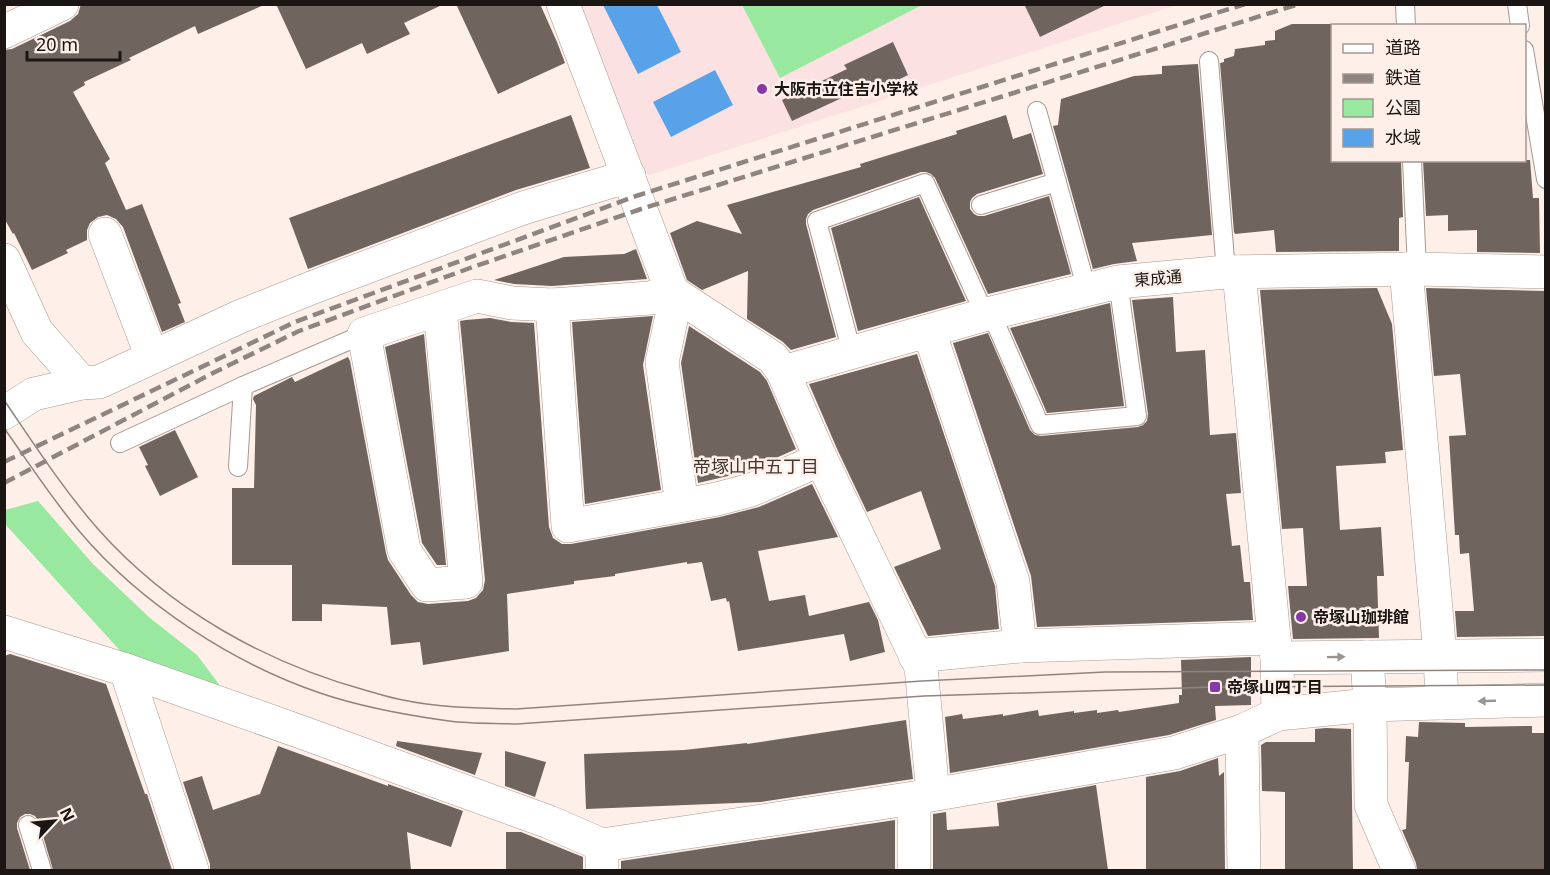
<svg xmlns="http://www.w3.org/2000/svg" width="1550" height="875" font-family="'Noto Sans','Noto Sans JP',sans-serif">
<rect width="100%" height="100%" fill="#feefe9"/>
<path fill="#fce1e3" d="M576,5H1177L650,175L643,174Z"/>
<g fill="#99e89f">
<path d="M742,5H922L780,78Z"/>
<path d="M38,501L93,564L150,618L197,655L224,691L124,655L5,524V510Z"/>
</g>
<g fill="#57a2e9">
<path d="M603,5H657L681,52L638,74Z"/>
<path d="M715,70L733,105L671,137L653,102Z"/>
</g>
<g fill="#70645e">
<path d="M81,4H266L198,34L195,26L129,58L131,60L84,82L85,85L73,92L110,159L105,163L126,210L142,204L181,303L178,304L185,322L162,332L123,227L116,219L107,215L98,217L90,223L87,230V240L66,250L68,253L32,270L14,233L13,234L4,218V50L12,49L70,21L78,14Z"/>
<path d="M276,4H444L404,23L410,34L367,54L362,43L306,69Z"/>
<path d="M456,4H540L557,42L565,63L498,94Z"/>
<path d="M1024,4H1108L1040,37Z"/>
<path d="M1292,24H1332V160H1401L1403,217L1399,218V251L1276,252L1274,230L1235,234L1234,232L1220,63L1224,62V59L1234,56L1235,49L1265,45V41L1275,40V31Z"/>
<path d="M893,42L908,75L860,99L857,91L792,121L782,100L847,69L844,65Z"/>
<path d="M1198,64L1212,235L1132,243L1137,261L1114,264L1093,269L1053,126L1058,125L1061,99L1134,76L1162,74V66Z"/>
<path d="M571,115L590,168L516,190L308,269L289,218Z"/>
<path d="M1006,115L1013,139L1031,133L1043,174L977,194L972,198L970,202V209L974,214L978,216H984L1049,196L1071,274L988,294L935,178L931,174L926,172H921L813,210L808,214L806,219V224L836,337L791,350L783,342L747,319L748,271L702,290L687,280L670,233L697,221L742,234L727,205L861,167L860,164L957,134L956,131Z"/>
<path d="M1423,160H1530L1533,198H1539L1540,253L1477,252V230L1448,231V215L1426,216Z"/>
<path d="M919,197L966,301L858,331L831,228Z"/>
<path d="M636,249L647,279L552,286L514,284L494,280L564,257L624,254Z"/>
<path d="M1377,288L1392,324L1403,450L1385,452L1386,463L1336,466L1340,530L1381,527L1384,576H1377L1379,638L1293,639L1288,586H1307L1303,528L1282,529L1260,290Z"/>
<path d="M1426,288L1545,291V636L1457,637L1455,611H1474L1469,553L1460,554L1459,535H1455L1449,436L1466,435L1460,374L1434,376Z"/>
<path d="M1173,297L1176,352L1205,350L1210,435L1236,433L1241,493L1226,494L1232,546L1240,545L1244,582H1250L1253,620L1037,627L1031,576L953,343L988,333L1030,430L1035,435L1041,436L1138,427L1143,425L1147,421L1148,414L1132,300Z"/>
<path d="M1110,303L1124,406L1047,413L1010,328Z"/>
<path d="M653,316L643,365L661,490L585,504L572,322Z"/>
<path d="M490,318L511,322L534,323L549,527L553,538L562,544H571L720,517L759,507L812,484L838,537L758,551L769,601L805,595L809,616L869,602L878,620L885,652L850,661L844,634L738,651L729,601L727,602L726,598L711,601L702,562L687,564V562L615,574V576L574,581V584L507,594L509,651L423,665L420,642L391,645L387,607L322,604V621H292V565H232V488H254L256,405L253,399L254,396L292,377L295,382L348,357L350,361L386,553L388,560L411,595L418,602L428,604L468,601L476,598L483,590L485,580L460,321L466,320Z"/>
<path d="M689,326L760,372L767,381L796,449L745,472L698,483L681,363Z"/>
<path d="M424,334L446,565H437L422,543L385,347Z"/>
<path d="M917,354L995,586L999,629L928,636L894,567L941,549L921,491L867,512L838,451L809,384Z"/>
<path d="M175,430L198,477L160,496L145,466L148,465L139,447Z"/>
<path d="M10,654L106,684L145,794H147L172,870H53L39,822L35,816L30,814H25L20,817L17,823V828L30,870H4V656Z"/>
<path d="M1251,657V705L1215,706L1216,720L1169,735L950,773L945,717L962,714L963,719L1003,714V716L1038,710L1039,716L1074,711V713L1097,710V713L1118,710L1119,712L1179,703V695H1182L1181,660Z"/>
<path d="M906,720L913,779L761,802L586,809L584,754L684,750L747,743V744Z"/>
<path d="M1419,722L1465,723V727L1532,726V733H1545V870H1417L1416,863L1402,830L1406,829L1409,762H1405L1406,736L1418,737Z"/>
<path d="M1326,728L1351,729L1353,870H1285V792L1262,791L1261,745L1266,742H1315V729Z"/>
<path d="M397,741L482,753L475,775L396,746Z"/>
<path d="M278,746L388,786V784L463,811L451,847L407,832L411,870H210V864L183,782L202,776L213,810L260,794Z"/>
<path d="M505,751L546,762L535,797L505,786Z"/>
<path d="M1218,758L1219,776L1224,772L1225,870H1146V777L1180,771Z"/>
<path d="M1096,785L1108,870H933V814L946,812L947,830L999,826L997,803Z"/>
<path d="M895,820V870H621V861Z"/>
<path d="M506,832H521L583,857V870H506Z"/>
</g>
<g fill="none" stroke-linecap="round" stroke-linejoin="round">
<g stroke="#a69993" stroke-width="20">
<g id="lane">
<path d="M1405,4L1406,26"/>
<path d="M1517,4L1520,26"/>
<path d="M1524,50L1546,179"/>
<path d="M1209,61L1226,272"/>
<path d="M1037,111L1087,290"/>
<path d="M1412,160L1417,269"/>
<path d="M981,205L1057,182"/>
<path d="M991,313L1040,425L1137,416L1118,282"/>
<path d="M852,353L817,221L925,183L985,315"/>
<path d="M120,443L243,386"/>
<path d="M238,467L243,386L364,334"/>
<path d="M28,825L42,870"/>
</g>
</g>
<g stroke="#a69993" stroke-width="34">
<g id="street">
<path d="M563,4L672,292L673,311L662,362L682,505"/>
<path d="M4,32L62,4"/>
<path d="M105,234L152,357"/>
<path d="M4,260L37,332L82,383"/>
<path d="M1406,269L1440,655L1442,703"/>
<path d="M1239,272L1274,638L1277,658L1278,714"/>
<path d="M552,305L568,526L717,499L751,490L821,459"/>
<path d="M440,309L466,582L427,585L404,550L364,334L477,296L512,303L552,305L650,298L672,292L773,358L783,372L821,459L921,667L933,794"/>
<path d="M929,331L1013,582L1020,646"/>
<path d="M783,372L991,313L1118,282L1226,272L1417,269L1546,272"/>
<path d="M4,413L34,394L82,383L99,382L239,317L311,288L523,208L629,176"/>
<path d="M4,632L126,670L301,732L549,822L602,845L914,798L1174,753L1242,731L1278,714L1370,705L1546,700"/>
<path d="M915,656L1020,646L1274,638"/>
<path d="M1367,657L1370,705L1371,805L1399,870"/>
<path d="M1277,658L1546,655"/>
<path d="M126,670L192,870"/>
<path d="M1242,731L1244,870"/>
<path d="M914,798V870"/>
</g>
</g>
<g stroke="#a69993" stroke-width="34">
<path id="secondary" d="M602,870V845"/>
</g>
<use href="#lane" stroke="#fff" stroke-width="18"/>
<use href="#street" stroke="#fff" stroke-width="33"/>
<use href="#secondary" stroke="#fff" stroke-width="33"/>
<g stroke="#8f8580" stroke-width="1.5">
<path d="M4,400C34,444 63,489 98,529C169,609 265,663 368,691C379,694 391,698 403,700C440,708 479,708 516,709L922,681L1105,672L1546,670"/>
<path d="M4,428C29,463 52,499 80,532C140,603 232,663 320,693C361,707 405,715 449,721C471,724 495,723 517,724L924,696L1215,687L1546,685"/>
</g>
<g stroke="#8f8580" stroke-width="4.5" stroke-dasharray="12 6" stroke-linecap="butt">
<path d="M4,462L295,322L636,196L1245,4"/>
<path d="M4,483L215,372L299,331L470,268L641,209L1299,4"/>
</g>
</g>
<defs><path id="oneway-solid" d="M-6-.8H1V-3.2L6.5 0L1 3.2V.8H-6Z" transform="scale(1.5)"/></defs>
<g fill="#989695">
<use href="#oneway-solid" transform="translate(1336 657) rotate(-1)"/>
<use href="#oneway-solid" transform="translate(1487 701) rotate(178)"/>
</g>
<g fill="#8837a7" stroke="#feefe9" stroke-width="2">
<circle cx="762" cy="89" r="6"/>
<circle cx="1301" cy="617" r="6"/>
<rect x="1209" y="681" width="12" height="12" rx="3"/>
</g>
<g text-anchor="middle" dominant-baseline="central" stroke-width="5" stroke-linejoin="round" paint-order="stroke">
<g font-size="16" font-weight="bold" fill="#1b1613" stroke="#feefe9" text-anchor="start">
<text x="774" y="89">大阪市立住吉小学校</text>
<text x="1313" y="617">帝塚山珈琲館</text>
<text x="1227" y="687">帝塚山四丁目</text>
</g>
<g font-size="16" fill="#1b1613" stroke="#feefe9">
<text transform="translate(1158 278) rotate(-5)">東成通</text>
</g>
<g font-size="18" fill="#423732" stroke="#feefe9">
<text x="756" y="466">帝塚山中五丁目</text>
</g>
</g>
<rect width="1550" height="875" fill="none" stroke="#1b1613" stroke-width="12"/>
<rect x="1331" y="24" width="195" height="138" fill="#feefe9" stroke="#a39893" stroke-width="1.5"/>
<rect x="1343" y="44" width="30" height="9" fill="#ffffff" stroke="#a39893" stroke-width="1.5"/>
<text x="1385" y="54" font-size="18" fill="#1b1613">道路</text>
<rect x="1343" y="74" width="30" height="9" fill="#8f8580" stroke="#a39893" stroke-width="1.5"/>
<text x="1385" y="84" font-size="18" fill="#1b1613">鉄道</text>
<rect x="1343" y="99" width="30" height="18" fill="#99e89f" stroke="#a39893" stroke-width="1.5"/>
<text x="1385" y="114" font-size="18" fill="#1b1613">公園</text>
<rect x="1343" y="129" width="30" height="18" fill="#57a2e9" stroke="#a39893" stroke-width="1.5"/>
<text x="1385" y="144" font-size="18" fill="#1b1613">水域</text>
<g transform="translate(54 821) rotate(64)" stroke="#feefe9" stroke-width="4.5" paint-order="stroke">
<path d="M0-4.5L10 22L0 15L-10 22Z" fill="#1b1613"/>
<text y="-9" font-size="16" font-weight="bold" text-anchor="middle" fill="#1b1613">N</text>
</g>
<path d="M27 51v9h93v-9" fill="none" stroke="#1b1613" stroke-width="3"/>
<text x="36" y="51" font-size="18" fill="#1b1613" stroke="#feefe9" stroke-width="4.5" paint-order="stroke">20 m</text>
</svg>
